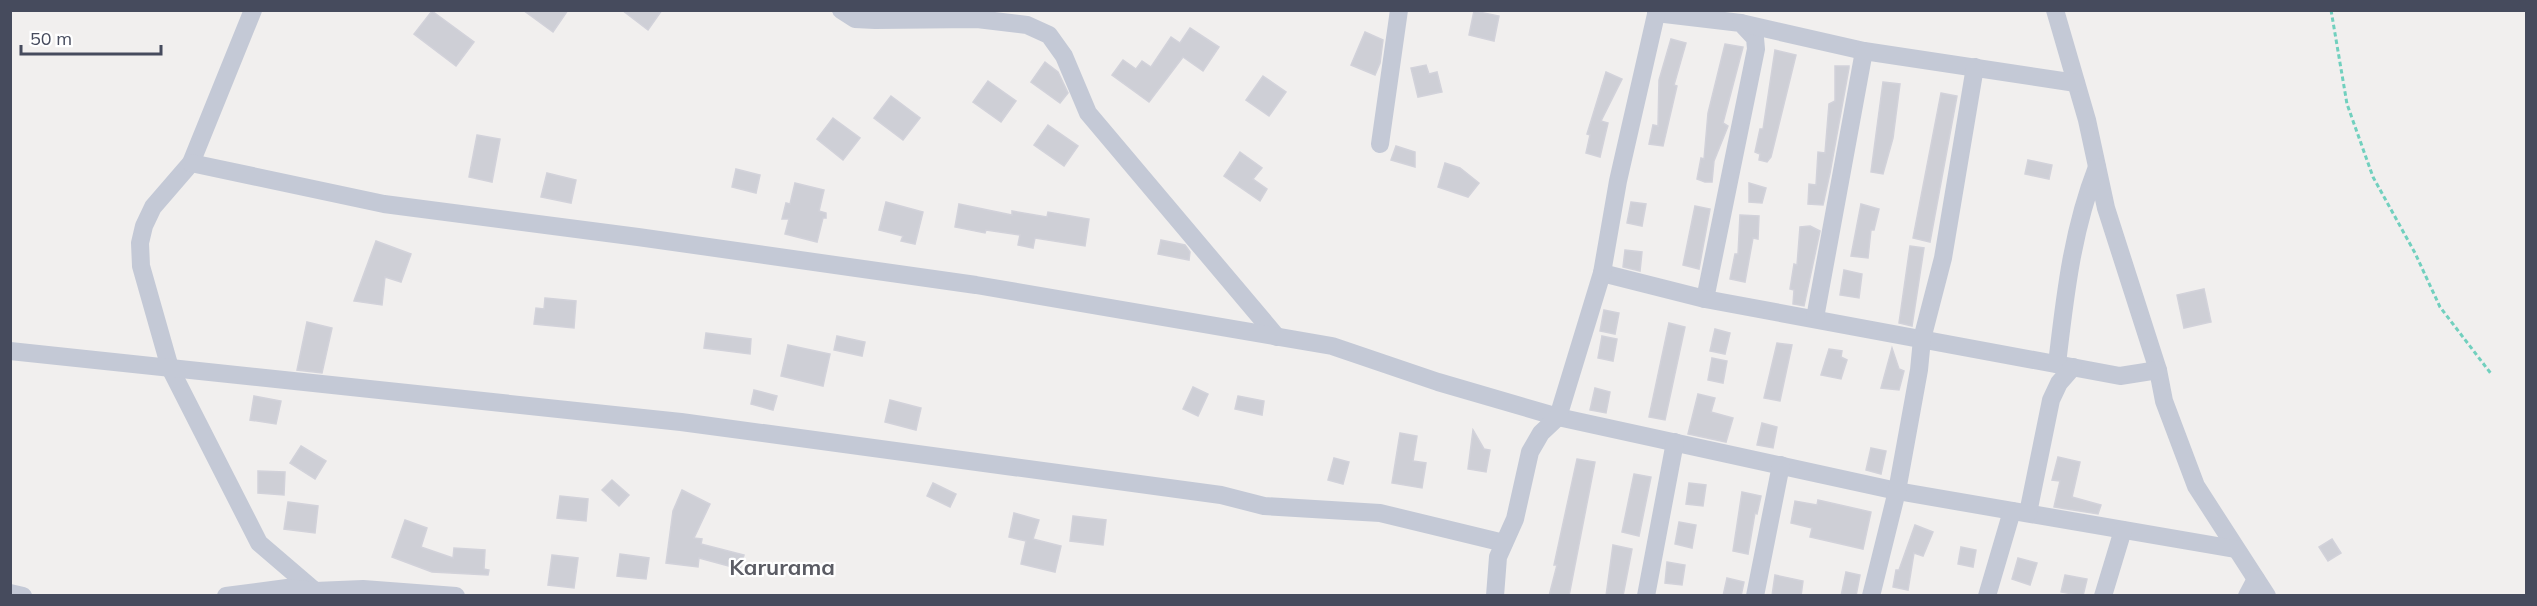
<svg xmlns="http://www.w3.org/2000/svg" width="2537" height="606" font-family="Mulish,sans-serif">
<rect width="100%" height="100%" fill="#f1efee"/>
<g fill="#cecfd6" stroke="#d2d2da" stroke-width="1.5">
<path d="M523,10H568L553,32Z"/>
<path d="M622,10H662L648,30Z"/>
<path d="M432,11L474,42L456,66L414,34Z"/>
<path d="M1474,11L1499,16L1494,41L1469,35Z"/>
<path d="M1190,28L1219,47L1203,71L1183,57L1149,102L1112,75L1123,60L1136,69L1142,61L1151,67L1171,37L1180,43Z"/>
<path d="M1365,32L1383,40L1380,63L1375,75L1351,65Z"/>
<path d="M1671,39L1686,43L1674,85L1677,86L1663,146L1649,144L1653,125L1658,126L1659,80Z"/>
<path d="M1725,44L1743,47L1723,123L1728,126L1714,161L1712,182H1705L1697,179L1701,158L1704,159L1708,113Z"/>
<path d="M1775,50L1796,55L1771,157L1767,162L1759,160L1760,154L1755,152L1760,129H1763Z"/>
<path d="M1045,62L1058,72L1068,93L1060,103L1031,82Z"/>
<path d="M1426,65L1429,74L1437,72L1442,92L1418,97L1411,68Z"/>
<path d="M1835,66H1849V68L1830,173L1823,205L1808,204L1809,184L1816,185L1818,152L1825,153L1829,104L1835,101Z"/>
<path d="M1606,72L1622,79L1601,121L1608,123L1600,157L1586,153L1590,135L1587,134Z"/>
<path d="M1263,76L1286,92L1269,116L1246,100Z"/>
<path d="M988,81L1016,101L1001,122L973,102Z"/>
<path d="M1883,82L1900,84L1893,138L1883,174L1871,172Z"/>
<path d="M1941,93L1957,96L1930,242L1913,238Z"/>
<path d="M891,96L920,118L903,140L874,118Z"/>
<path d="M833,118L860,138L843,160L817,139Z"/>
<path d="M1048,125L1078,146L1064,166L1034,145Z"/>
<path d="M477,135L500,139L492,182L469,177Z"/>
<path d="M1396,146L1415,152V167L1391,160Z"/>
<path d="M1240,152L1262,168L1253,179L1267,189L1260,201L1224,176Z"/>
<path d="M2028,160L2052,165L2049,179L2025,174Z"/>
<path d="M1445,163L1460,168L1479,183L1468,197L1438,187Z"/>
<path d="M736,169L760,175L756,193L732,187Z"/>
<path d="M547,173L576,180L571,203L541,197Z"/>
<path d="M795,183L824,190L819,211L826,213V218H823L817,242L785,234L789,219H782L786,203L790,204Z"/>
<path d="M1749,183L1766,188L1762,203L1749,202Z"/>
<path d="M886,202L923,212L915,244L901,241L903,236L879,230Z"/>
<path d="M1631,202L1646,204L1642,226L1627,223Z"/>
<path d="M959,204L1012,215V211L1047,217L1048,212L1089,219L1085,246L1035,238L1033,248L1018,245L1020,235L986,230L985,233L955,227Z"/>
<path d="M1861,204L1879,209L1874,230H1871L1868,258L1851,256Z"/>
<path d="M1695,206L1710,209L1699,269L1683,265Z"/>
<path d="M1740,215L1759,216L1758,239L1753,238L1745,282L1730,279L1735,254H1738Z"/>
<path d="M1810,226L1820,231L1804,306L1793,304L1794,290L1790,289L1794,264L1797,265L1800,227Z"/>
<path d="M1161,240L1185,245L1190,252L1189,260L1158,254Z"/>
<path d="M376,241L411,254L401,282L385,277L382,305L354,301Z"/>
<path d="M1910,246L1924,248L1912,326L1899,323Z"/>
<path d="M1625,250L1642,252L1640,271L1623,267Z"/>
<path d="M1844,270L1862,274L1859,298L1840,295Z"/>
<path d="M2204,289L2211,322L2184,328L2177,295Z"/>
<path d="M545,298L576,301L574,328L534,324L536,308L544,309Z"/>
<path d="M1604,310L1619,313L1615,334L1600,331Z"/>
<path d="M307,322L332,328L322,373L297,370Z"/>
<path d="M1669,323L1685,327L1665,420L1649,417Z"/>
<path d="M1715,329L1730,333L1725,354L1710,351Z"/>
<path d="M706,333L751,339L750,354L704,348Z"/>
<path d="M837,336L865,342L862,356L834,350Z"/>
<path d="M1602,336L1617,339L1613,361L1598,358Z"/>
<path d="M1777,343L1792,345L1780,401L1764,398Z"/>
<path d="M788,345L830,354L823,386L781,376Z"/>
<path d="M1892,348L1899,369L1904,371L1899,390L1881,388Z"/>
<path d="M1829,349L1842,351L1841,357L1847,360L1841,379L1821,375Z"/>
<path d="M1712,358L1727,361L1723,383L1708,380Z"/>
<path d="M1193,387L1208,394L1198,416L1183,409Z"/>
<path d="M1595,388L1610,392L1606,413L1590,410Z"/>
<path d="M754,390L777,396L773,410L751,404Z"/>
<path d="M1698,394L1715,398L1711,412L1733,418L1726,442L1688,434Z"/>
<path d="M254,396L281,401L276,424L250,420Z"/>
<path d="M1238,396L1264,401L1262,415L1235,409Z"/>
<path d="M890,400L921,408L916,430L885,422Z"/>
<path d="M1762,423L1777,427L1773,448L1757,445Z"/>
<path d="M1473,430L1484,449L1490,450L1486,472L1468,469Z"/>
<path d="M1400,433L1417,436L1413,461L1426,463L1422,488L1392,483Z"/>
<path d="M301,446L326,461L315,479L290,463Z"/>
<path d="M1871,448L1886,451L1881,474L1866,470Z"/>
<path d="M2058,457L2080,462L2072,497L2101,505L2098,514L2054,507L2060,481L2052,480Z"/>
<path d="M1334,458L1349,462L1343,484L1328,480Z"/>
<path d="M1577,459L1595,462L1569,596H1549L1557,565H1554Z"/>
<path d="M258,471L285,472L284,495L258,493Z"/>
<path d="M1634,474L1651,477L1639,536L1622,532Z"/>
<path d="M612,480L629,495L619,506L602,490Z"/>
<path d="M933,483L956,494L950,507L927,496Z"/>
<path d="M1689,483L1706,485L1703,506L1686,504Z"/>
<path d="M682,490L710,504L694,538L702,539L701,544L744,555L740,569L699,558L698,567L666,563L673,511Z"/>
<path d="M1742,492L1761,496L1757,514L1755,513L1748,554L1733,551Z"/>
<path d="M560,496L588,499L586,521L557,518Z"/>
<path d="M1818,500L1871,512L1863,549L1810,537L1812,528L1791,523L1795,501L1817,505Z"/>
<path d="M288,502L318,506L315,533L284,529Z"/>
<path d="M1014,513L1039,520L1033,539L1061,546L1055,572L1021,564L1026,541L1009,537Z"/>
<path d="M1073,516L1106,520L1103,545L1070,541Z"/>
<path d="M405,520L427,528L421,547L453,558L454,548L485,550L484,569L489,570L488,575L432,572L392,557Z"/>
<path d="M1679,522L1696,525L1692,548L1675,544Z"/>
<path d="M1915,525L1933,532L1923,556L1914,553L1908,590L1893,587L1896,570H1899Z"/>
<path d="M2332,539L2341,553L2328,561L2319,547Z"/>
<path d="M1613,545L1632,549L1623,596H1606Z"/>
<path d="M1961,547L1976,550L1973,567L1958,564Z"/>
<path d="M620,554L649,558L646,579L617,576Z"/>
<path d="M552,555L578,558L574,588L548,585Z"/>
<path d="M2018,558L2037,563L2030,585L2012,579Z"/>
<path d="M1667,562L1685,565L1682,585L1665,583Z"/>
<path d="M1846,572L1860,575L1856,596H1841Z"/>
<path d="M1775,575L1803,581L1801,596H1772Z"/>
<path d="M2065,575L2087,579L2083,596L2061,592Z"/>
<path d="M1727,578L1744,582L1741,596H1723Z"/>
</g>
<g fill="none" stroke-linecap="round" stroke-linejoin="round">
<path stroke="#71d0be" stroke-width="3" stroke-dasharray="4.5 3" stroke-linecap="butt" d="M2331,10L2347,104L2373,177L2415,253L2440,307L2492,375"/>
<g stroke="#c4c9d6" stroke-width="18">
<path d="M253,10L191,163L153,207L144,226L140,243L141,266L170,368L259,543L315,591L363,589L456,596"/>
<path d="M841,10L855,19L875,20L977,19L1027,25L1049,35L1064,56L1088,113L1277,337"/>
<path d="M2055,10L2087,120L2106,208L2158,370L2164,401L2196,486L2267,596"/>
<path d="M1656,13L1741,23L1755,38L1756,49L1705,299"/>
<path d="M1741,23L1864,51L2076,83"/>
<path d="M1380,144L1399,10"/>
<path d="M191,163L384,204L638,237L976,285L1332,346L1438,382L1558,417L1897,491L2235,549"/>
<path d="M1602,273L1705,299L2120,376L2158,370"/>
<path d="M1815,318L1864,51"/>
<path d="M10,351L681,422L1221,495L1264,506L1380,513L1504,543"/>
<path d="M2057,364C2065,296 2072,231 2097,167"/>
<path d="M2028,513L2051,400L2059,383L2073,367"/>
<path d="M10,593L23,596"/>
<path d="M226,596L287,588L315,591V594"/>
<path d="M1495,596L1498,557L1515,519L1530,452L1541,433L1558,417L1602,273L1618,181L1657,10"/>
<path d="M1646,596L1675,442"/>
<path d="M1755,596L1781,465"/>
<path d="M1871,596L1897,491L1919,370L1922,339L1943,258L1975,67"/>
<path d="M1987,596L2012,511"/>
<path d="M2103,596L2123,530"/>
<path d="M2247,596L2256,579"/>
</g>
</g>
<g text-anchor="middle" dominant-baseline="central" stroke-width="4.5" stroke-linejoin="round" paint-order="stroke">
<g font-size="22" font-weight="bold" fill="#5b5c64" stroke="#fff">
<text x="782" y="567">Karurama</text>
</g>
</g>
<rect width="2537" height="606" fill="none" stroke="#464b5d" stroke-width="24"/>
<path d="M21 45v9h140v-9" fill="none" stroke="#464b5d" stroke-width="3"/>
<text x="30" y="45" font-size="18" fill="#464b5d" stroke="#ffffff" stroke-width="4.5" paint-order="stroke">50 m</text>
</svg>
